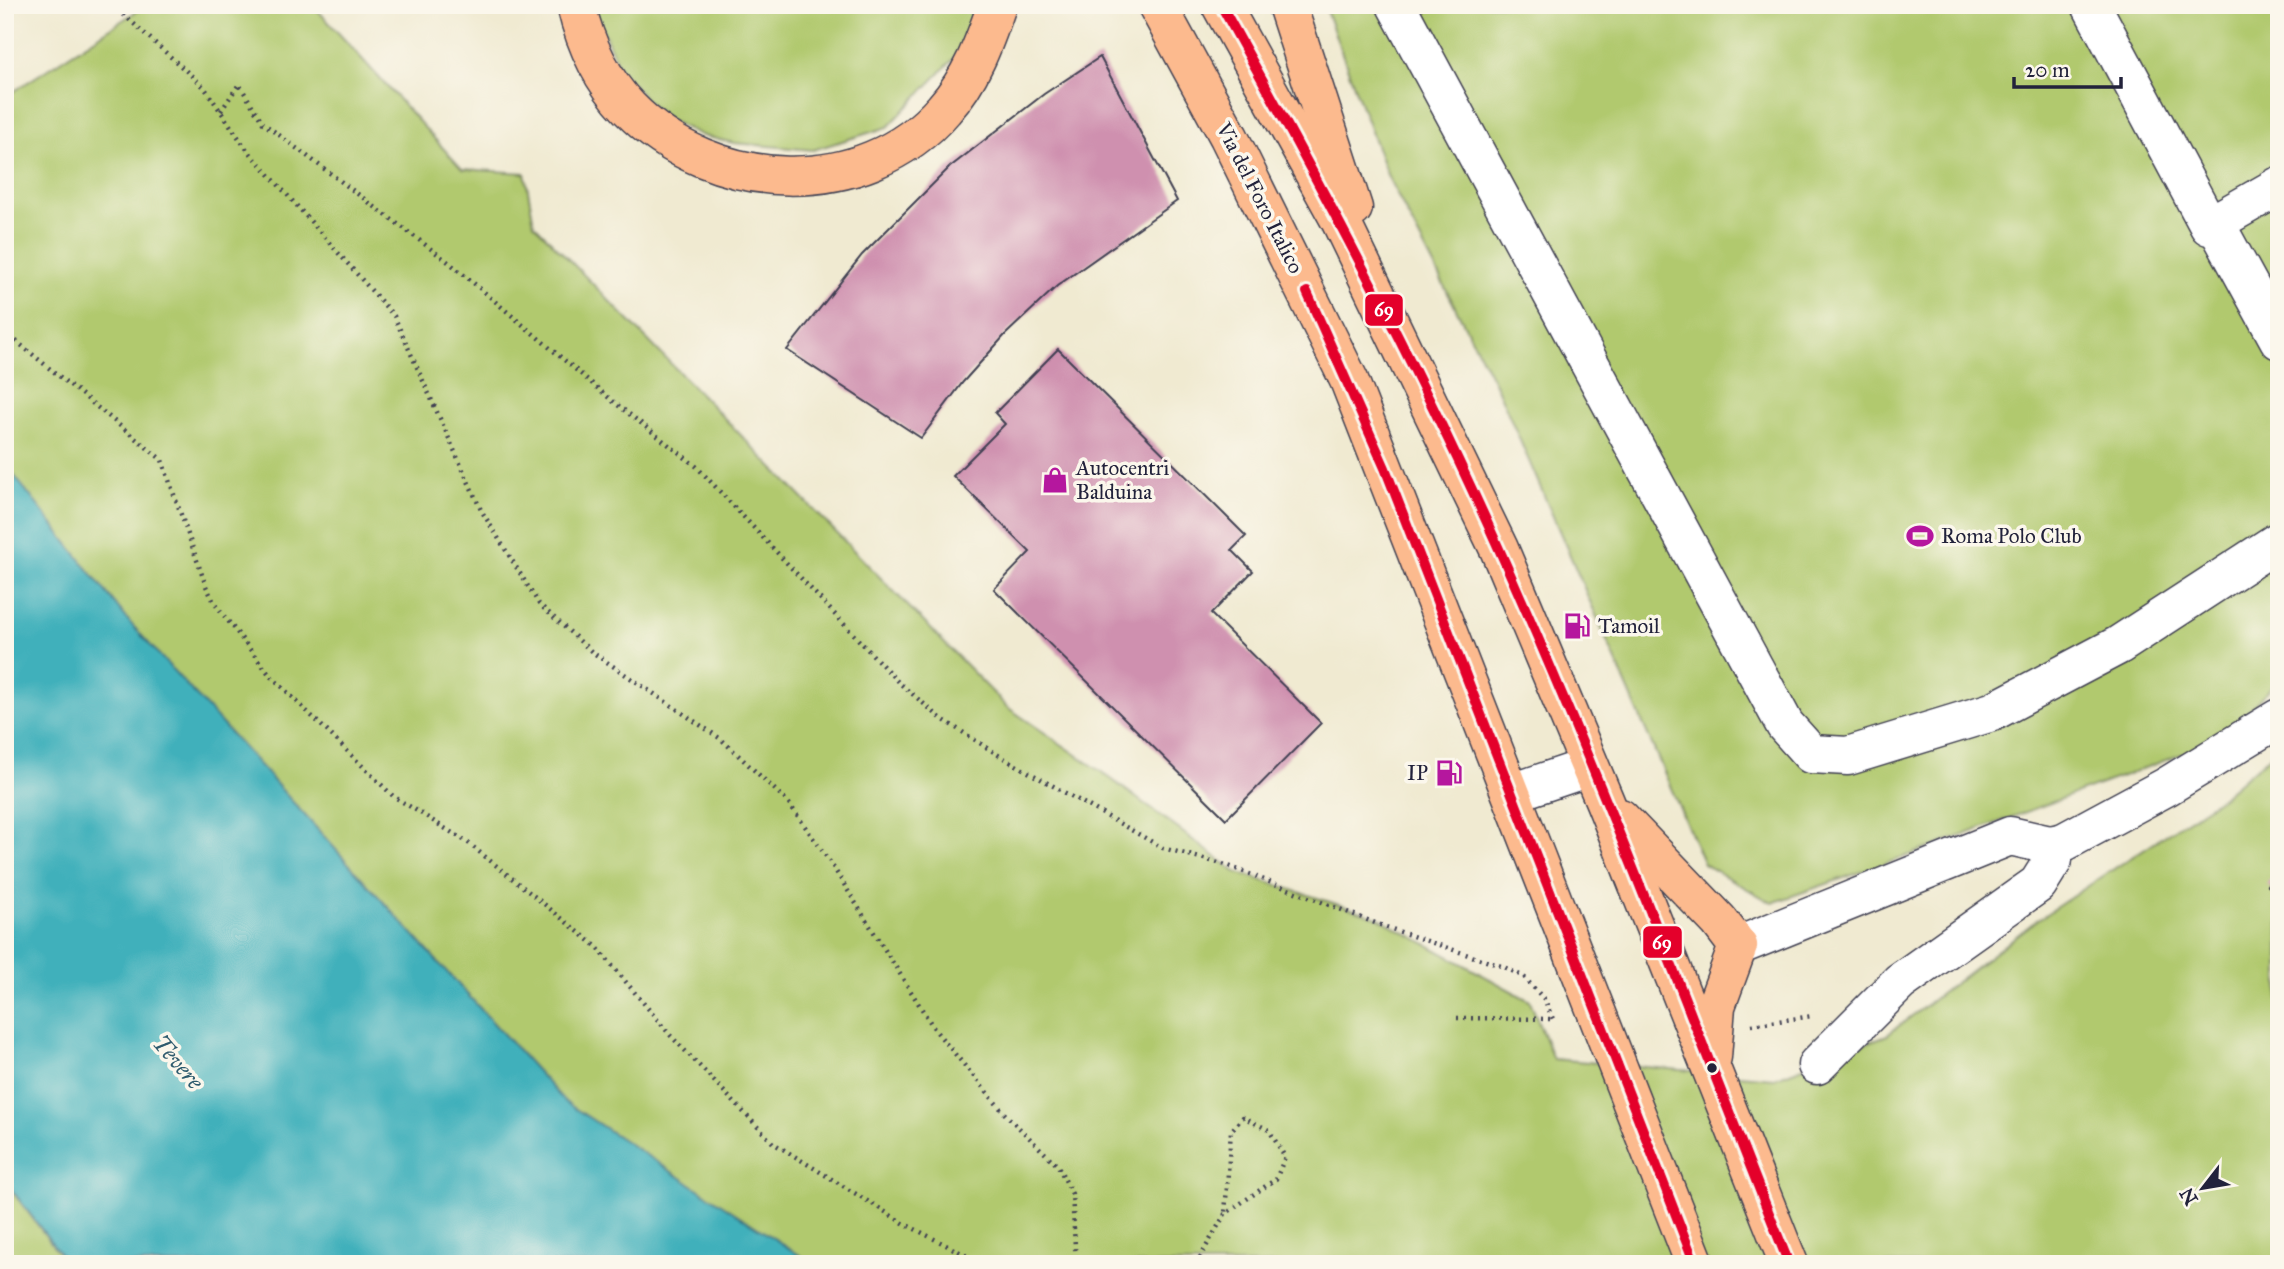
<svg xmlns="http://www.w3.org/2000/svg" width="2284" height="1269" font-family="'IM FELL Great Primer',serif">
<rect width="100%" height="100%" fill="#fbf7ec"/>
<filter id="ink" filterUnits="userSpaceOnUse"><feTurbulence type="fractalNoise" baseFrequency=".0143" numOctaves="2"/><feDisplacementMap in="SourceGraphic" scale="14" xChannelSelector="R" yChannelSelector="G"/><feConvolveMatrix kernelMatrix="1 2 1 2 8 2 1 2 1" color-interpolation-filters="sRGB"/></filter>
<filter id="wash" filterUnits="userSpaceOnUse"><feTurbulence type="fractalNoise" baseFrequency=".00686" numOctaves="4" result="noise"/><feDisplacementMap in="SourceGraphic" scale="28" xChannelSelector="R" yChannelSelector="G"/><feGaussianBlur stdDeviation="1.57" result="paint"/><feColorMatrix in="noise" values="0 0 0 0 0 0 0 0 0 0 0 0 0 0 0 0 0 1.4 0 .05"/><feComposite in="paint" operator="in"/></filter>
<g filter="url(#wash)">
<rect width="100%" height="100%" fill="#f0ead1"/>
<g fill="#b1c96e" stroke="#6a7654" stroke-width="2">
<path d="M146,5H313L462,169L525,173L534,224L1007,707L1099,770L1236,872L1377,917L1530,1001L1553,1059L1774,1078L1887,1035L2037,920L2222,797L2279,748V1264H813L565,1102L132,625L5,464V97Z"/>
<path d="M592,5H977L961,51L888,127L813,150L734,143L703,136L671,121L653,107L619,68Z"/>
<path d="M1324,5H2279V679L2220,740L1910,855L1772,903L1704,864L1499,392L1388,177Z"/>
<path d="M5,1182L67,1264H5Z"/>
</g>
<path fill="#41b0bb" stroke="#32697b" stroke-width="2" d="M5,464L132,625L565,1102L813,1264H68L5,1181Z"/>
<g id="blocks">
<g fill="#cf90af">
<path d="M1100,57L1177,201L1057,286L1005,335L963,382L921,438L787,350L862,255L950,167L1044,94Z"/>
<path d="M1058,349L1246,536L1232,550L1253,571L1211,614L1321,723L1226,819L994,589L1030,552L953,476L1005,424L995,413Z"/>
<path d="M2279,870V895L2267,885Z"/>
</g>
</g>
</g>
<g filter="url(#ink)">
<use href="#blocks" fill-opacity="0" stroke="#414052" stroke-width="2"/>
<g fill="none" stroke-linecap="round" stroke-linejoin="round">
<g stroke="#414052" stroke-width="41">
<g id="minor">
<path d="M1396,5L1785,725L1811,754L1848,756L1992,712L2119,645L2279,541"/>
<path d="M2091,5L2209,226L2279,186"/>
<path d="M2215,223L2279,340"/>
<path d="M1512,793L1589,767"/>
<path d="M2050,845L2064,842L2166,787L2279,718"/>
<path d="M1738,946L2010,836L2050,845L2053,860L2038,884L1900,982L1817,1065"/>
</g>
</g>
<g stroke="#414052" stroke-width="41">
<g id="highway">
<path d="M576,5C585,43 602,80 629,108C712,194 864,202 944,109C971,79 984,43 997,5"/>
<path d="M1157,5L1229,137L1349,380L1695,1264"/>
<path d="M1221,5L1340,220L1499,549L1605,802L1789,1264"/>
<path d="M1287,5L1353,208"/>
<path d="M1620,818L1719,921L1738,946L1716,1006L1712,1057"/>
</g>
</g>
<g stroke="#414052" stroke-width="4.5" stroke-dasharray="2 5" stroke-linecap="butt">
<path d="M113,5L204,87L245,147L394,316L481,510L539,604L592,652L721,739L788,802L830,862L935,1030L1005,1114L1058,1166L1072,1194L1076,1264"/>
<path d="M221,111L239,84L263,123L451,264L615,403L696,466L898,682L942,719L1000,756L1163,848L1226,865L1383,926L1504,967L1524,977L1544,999L1553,1019"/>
<path d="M5,332L162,460L206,586L215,604L269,674L393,796L467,842L596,946L671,1036L773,1143L905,1224L983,1264"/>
<path d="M1457,1018L1554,1019"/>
<path d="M1752,1025L1812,1016"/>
<path d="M1196,1264L1225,1214L1276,1179L1285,1157L1269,1130L1243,1117L1231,1131L1225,1214"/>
</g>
<use href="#minor" stroke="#fff" stroke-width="38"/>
<use href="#highway" stroke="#fcba8e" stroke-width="38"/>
<g stroke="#fbf7ec" stroke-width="16">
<g id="bus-1">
<path d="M1221,5C1320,183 1416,363 1499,549C1604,784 1694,1025 1789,1264"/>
<path d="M1307,292L1385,468L1695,1264"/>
</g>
</g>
<use href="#bus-1" stroke="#e4002b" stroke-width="10"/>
</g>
</g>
<defs>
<g id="shop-bare" transform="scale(2.1)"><path d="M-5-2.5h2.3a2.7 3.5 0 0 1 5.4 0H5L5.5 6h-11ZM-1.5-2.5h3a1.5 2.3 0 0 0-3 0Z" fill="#b5179e" stroke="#fbf7ec" stroke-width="2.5" paint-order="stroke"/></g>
<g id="stadium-bare" transform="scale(2.1)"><path d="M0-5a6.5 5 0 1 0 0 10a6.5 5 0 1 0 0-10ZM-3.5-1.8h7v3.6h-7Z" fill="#b5179e" stroke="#fbf7ec" stroke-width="2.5" paint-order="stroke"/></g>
<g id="fuel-bare" transform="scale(2.1)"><path d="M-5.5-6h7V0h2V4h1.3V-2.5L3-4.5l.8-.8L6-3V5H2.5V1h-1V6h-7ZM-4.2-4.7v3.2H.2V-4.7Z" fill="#b5179e" stroke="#fbf7ec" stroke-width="2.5" paint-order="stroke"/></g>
</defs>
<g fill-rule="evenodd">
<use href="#shop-bare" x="1055" y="480"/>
<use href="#stadium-bare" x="1920" y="536"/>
<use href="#fuel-bare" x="1577" y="626"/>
<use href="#fuel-bare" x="1449" y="773"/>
</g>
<circle fill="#22223b" stroke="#fbf7ec" stroke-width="2.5" cx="1712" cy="1068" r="6"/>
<g text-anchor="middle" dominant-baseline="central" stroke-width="7" stroke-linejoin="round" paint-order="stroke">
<g font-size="21" fill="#22223b" stroke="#fbf7ec">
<text transform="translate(1260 198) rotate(63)">Via del Foro Italico</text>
</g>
<g font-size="21" fill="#22223b" stroke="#fbf7ec" text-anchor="start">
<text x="1076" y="468">Autocentri<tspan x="1076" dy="24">Balduina</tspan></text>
<text x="1941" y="536">Roma Polo Club</text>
<text x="1598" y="626">Tamoil</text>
<text x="1428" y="773" text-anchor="end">IP</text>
</g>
<g font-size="23" font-style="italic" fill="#2e5b6e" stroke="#fbf7ec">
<text transform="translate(178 1062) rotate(49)">Tevere</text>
</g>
</g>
<g stroke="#fbf7ec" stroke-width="2.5">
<rect x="1364" y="293" width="40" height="34" rx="7" fill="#e4002b"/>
<rect x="1642" y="925" width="41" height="34" rx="7" fill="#e4002b"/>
</g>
<g font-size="19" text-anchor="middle" font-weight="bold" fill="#fff">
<text x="1384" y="316">69</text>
<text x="1662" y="949">69</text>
</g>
<rect width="2284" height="1269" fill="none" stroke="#fbf7ec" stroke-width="28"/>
<g transform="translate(2203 1188) rotate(239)" stroke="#fbf7ec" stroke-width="5" paint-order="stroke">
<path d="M0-5L12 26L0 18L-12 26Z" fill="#22223b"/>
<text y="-10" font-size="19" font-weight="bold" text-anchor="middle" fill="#22223b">N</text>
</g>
<path d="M2014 77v10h107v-10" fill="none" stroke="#22223b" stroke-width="3.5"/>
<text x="2025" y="77" font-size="21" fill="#22223b" stroke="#fbf7ec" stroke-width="5" paint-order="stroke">20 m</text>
</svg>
